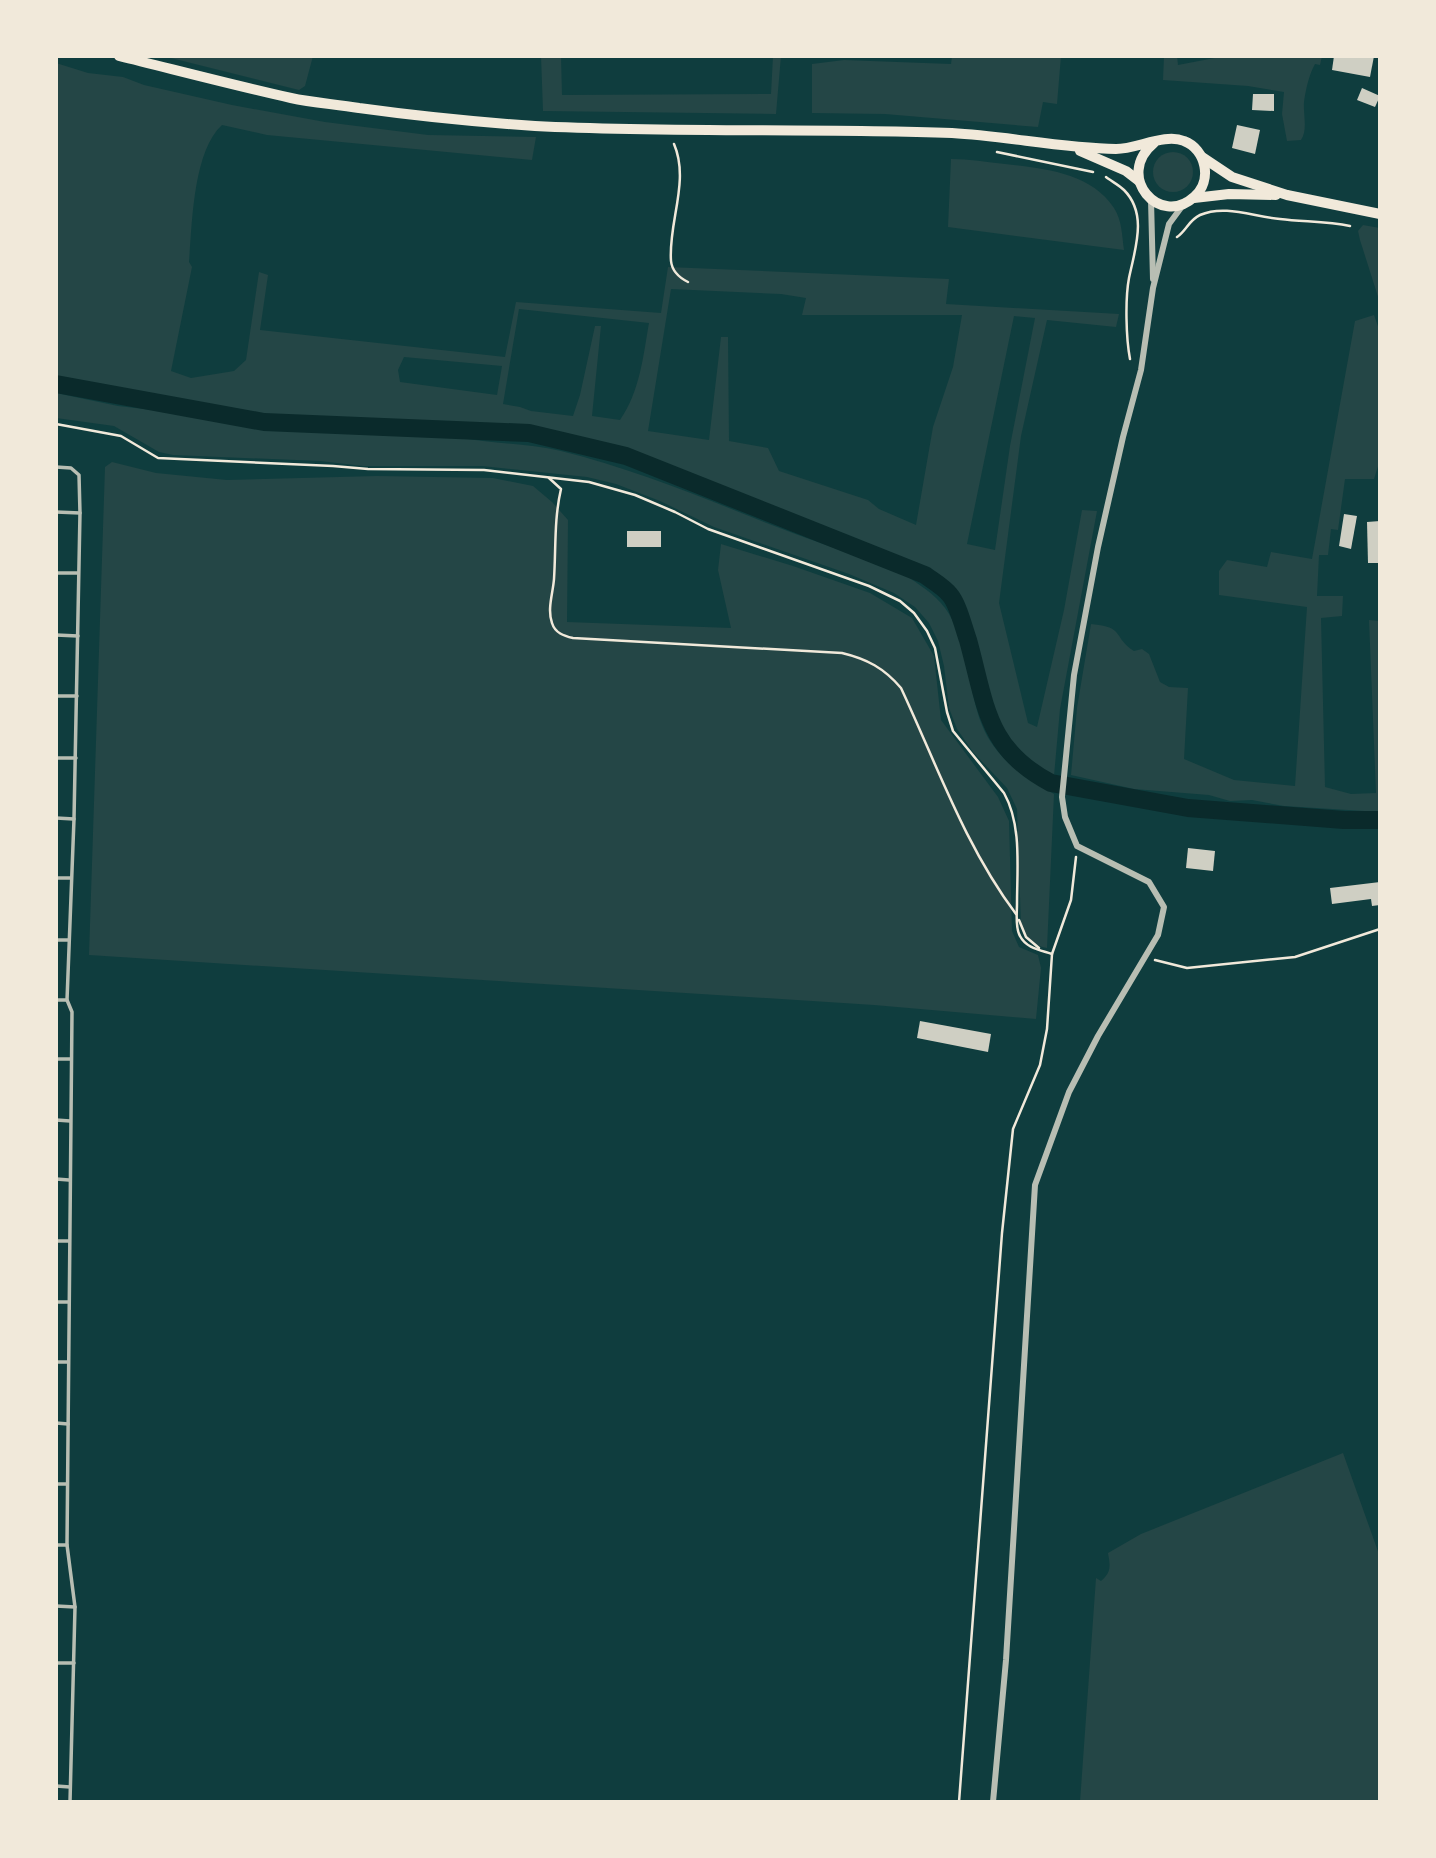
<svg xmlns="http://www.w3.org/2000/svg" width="1436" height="1858" font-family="Rubik,sans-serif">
<rect width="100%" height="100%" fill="#0f3d3e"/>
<g fill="#244646" fill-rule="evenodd">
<path d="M163,56H313L305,86L299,90Z"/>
<path d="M541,56H561L562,95L771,94L773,56H781L776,114L543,111Z"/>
<path d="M952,56H1061L1057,104L1043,102L1038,127L885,114L812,113V64L844,60L951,64Z"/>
<path d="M1164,56H1177L1178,65L1225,56H1322L1320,65L1315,64C1309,75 1306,88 1304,102C1303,114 1308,130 1301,140L1287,141L1282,114L1284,92L1248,86L1163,80Z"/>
<path d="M56,63L88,73L123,77L144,85L232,105L325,122L428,135L536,137L532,160L267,135L222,125C193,151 192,225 189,262L192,267L171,371L191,378L234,371L246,360L259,272L268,275L260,330L505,357L516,302L661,313L668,267L949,279L946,304L1119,314L1116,327L1047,320L1021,436L999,603L1028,723L1037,727L1064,610L1082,510L1097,511L1060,709L1054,776C1026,762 1017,754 999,728C982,686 975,618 945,585C919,557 857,542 821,528C725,490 623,440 520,426L260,417L56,376ZM671,289L781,294L806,298L802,315H962L953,367L933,427L916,525L879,509L868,500L779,471L768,448L729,441L728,337H721L709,440L648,431ZM519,309L649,323C643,357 640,391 620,420L592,416L601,326H595L580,395L573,416L531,411L520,407L503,404ZM1014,316L1035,318L1010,446L995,550L967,544ZM404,357L502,366L497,395L400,382L398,370Z"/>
<circle cx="1173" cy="172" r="20"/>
<path d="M951,159C969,159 987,162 1005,164C1044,169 1090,172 1114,208C1122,220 1122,236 1124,250L948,227Z"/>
<path d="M1363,225L1380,228V303L1360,240L1358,231Z"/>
<path d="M1374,315L1380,332V460L1374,479H1345L1338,530L1331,529L1328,555H1319L1317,596H1343L1342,616L1321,618L1325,787L1351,794L1376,793L1369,620L1380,621V812L1284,806L1252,800L1230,801L1209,795L1134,789L1071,775L1077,708L1091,624C1126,627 1112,637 1134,651L1142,649L1149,654L1160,682L1169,687L1188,688L1184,759L1234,780L1295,786L1307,607L1219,595V571L1227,560L1267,567L1271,552L1312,559L1355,321Z"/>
<path d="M56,393L118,406L162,411L263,430L456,437C491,444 526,443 561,451C629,468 694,494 759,520C807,539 856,555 904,574C919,585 934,593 945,608C966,635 969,693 982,725C995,758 1025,778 1054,794L1047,948C1032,945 1027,940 1021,926L1017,809L1007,788L973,752L957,729L949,708L944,666L938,641L929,623L915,607L894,593L849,574L714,527L660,501L616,484L587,477L482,466H363L320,461L173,455L159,452L114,426L56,418Z"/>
<path d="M112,462L156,473L227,480L377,476L493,478L533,486L552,502L568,520L567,622L731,628L718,570L721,544L793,566L870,593L912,618L934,656L941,720L998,797L1009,821L1012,931L1019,947L1038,955L1041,968L1036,1019L874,1005L89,955L105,467Z"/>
<path d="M1343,1453L1380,1557V1802H1080L1096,1578L1101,1581C1112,1572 1110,1565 1108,1553L1141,1534Z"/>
</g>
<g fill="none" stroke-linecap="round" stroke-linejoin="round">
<path stroke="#0a2a2b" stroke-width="18" d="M56,384L264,422L529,433L626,456L925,575C933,581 944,587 950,595C958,604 964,629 968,640C986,705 986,749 1051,783L1188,808L1344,820H1380"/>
</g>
<g fill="#cfcfc3">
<path d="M1334,56H1374L1370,77L1332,70Z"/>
<path d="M1362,88L1380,96L1375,107L1357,100Z"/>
<path d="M1253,94H1274V111L1252,110Z"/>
<path d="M1237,125L1260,130L1255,154L1232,148Z"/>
<path d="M1344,514L1357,516L1351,549L1339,546Z"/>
<path d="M1380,521V563H1368L1367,522Z"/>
<rect x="627" y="531" width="34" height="16"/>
<path d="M1188,848L1215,851L1213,871L1186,868Z"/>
<path d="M1380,882V905L1372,906L1371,899L1332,904L1330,888Z"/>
<path d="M920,1021L991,1034L988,1052L917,1038Z"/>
</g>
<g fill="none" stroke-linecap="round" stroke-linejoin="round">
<g stroke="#f1e9da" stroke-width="2.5">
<path d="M674,144C690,181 668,223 671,261C672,271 680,278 688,282"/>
<path d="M997,152L1093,172"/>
<path d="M1106,177C1111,181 1119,185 1124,190C1148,214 1135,249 1129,278C1125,299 1126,338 1130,359"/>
<path d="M1177,237C1186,231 1189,220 1200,215C1225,204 1254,217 1280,219C1303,222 1326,221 1350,226"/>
<path d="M56,424L121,436L158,458L333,466L368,469L484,470L589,482L635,495L675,512L708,529L869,586L900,601L914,613L927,631L935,648L947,712L953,731L1004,793C1022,825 1017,868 1017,904C1017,913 1015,928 1020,936C1026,948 1040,950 1052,954"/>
<path d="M549,478L561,489C554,519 556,548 554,579C553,593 547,609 552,623C555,633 564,636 573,638L842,653C867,659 884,668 901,688C937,765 965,846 1016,914"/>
<path d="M1019,920L1026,937L1039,948"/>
<path d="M1155,960L1187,968L1295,957L1380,929"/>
<path d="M959,1802L1002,1233L1013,1129L1040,1065L1047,1029L1052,954L1071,900L1076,857"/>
</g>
<g stroke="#b8beb3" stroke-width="3.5">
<path d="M56,467L71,468L79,475L80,513L74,819L67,1000L72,1012L67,1545L75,1607L70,1802"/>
<path d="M56,512L80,513"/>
<path d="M56,573H78"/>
<path d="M56,635L78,636"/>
<path d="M56,696H77"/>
<path d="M56,758H76"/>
<path d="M56,818L74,819"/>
<path d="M56,878H70"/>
<path d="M56,940H68"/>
<path d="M56,1000H67"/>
<path d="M56,1059H70"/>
<path d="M56,1120L70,1121"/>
<path d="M56,1179L69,1180"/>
<path d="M56,1241H69"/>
<path d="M56,1302H68"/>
<path d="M56,1362H68"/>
<path d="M56,1423L68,1424"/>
<path d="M56,1484H67"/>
<path d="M56,1545H67"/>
<path d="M56,1606L75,1607"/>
<path d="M56,1663H74"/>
<path d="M56,1786L70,1787"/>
</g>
<g stroke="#b8beb3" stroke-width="6">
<path d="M1151,200L1153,279"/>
<path d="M993,1802L1006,1660L1035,1185L1069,1092L1098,1036L1158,935L1164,907L1149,882L1077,846L1065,817L1062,797L1074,675L1098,547L1123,437L1141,370L1153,288L1169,224L1183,205"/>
</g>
<g stroke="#f1e9da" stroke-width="10">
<path d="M119,56C176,70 233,85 291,98C313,103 337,104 359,108C417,116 477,122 535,126C674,133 814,128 952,133C1007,136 1061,148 1116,149C1137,149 1165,133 1184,141C1206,149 1213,181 1194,197C1160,228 1114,176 1154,143"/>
<path d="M1080,151L1126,171L1139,181"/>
<path d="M1202,157L1232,177L1287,195L1380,214"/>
<path d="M1194,198L1229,194L1276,195"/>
</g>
</g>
<rect width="1436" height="1858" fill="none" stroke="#f1e9da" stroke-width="116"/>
</svg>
